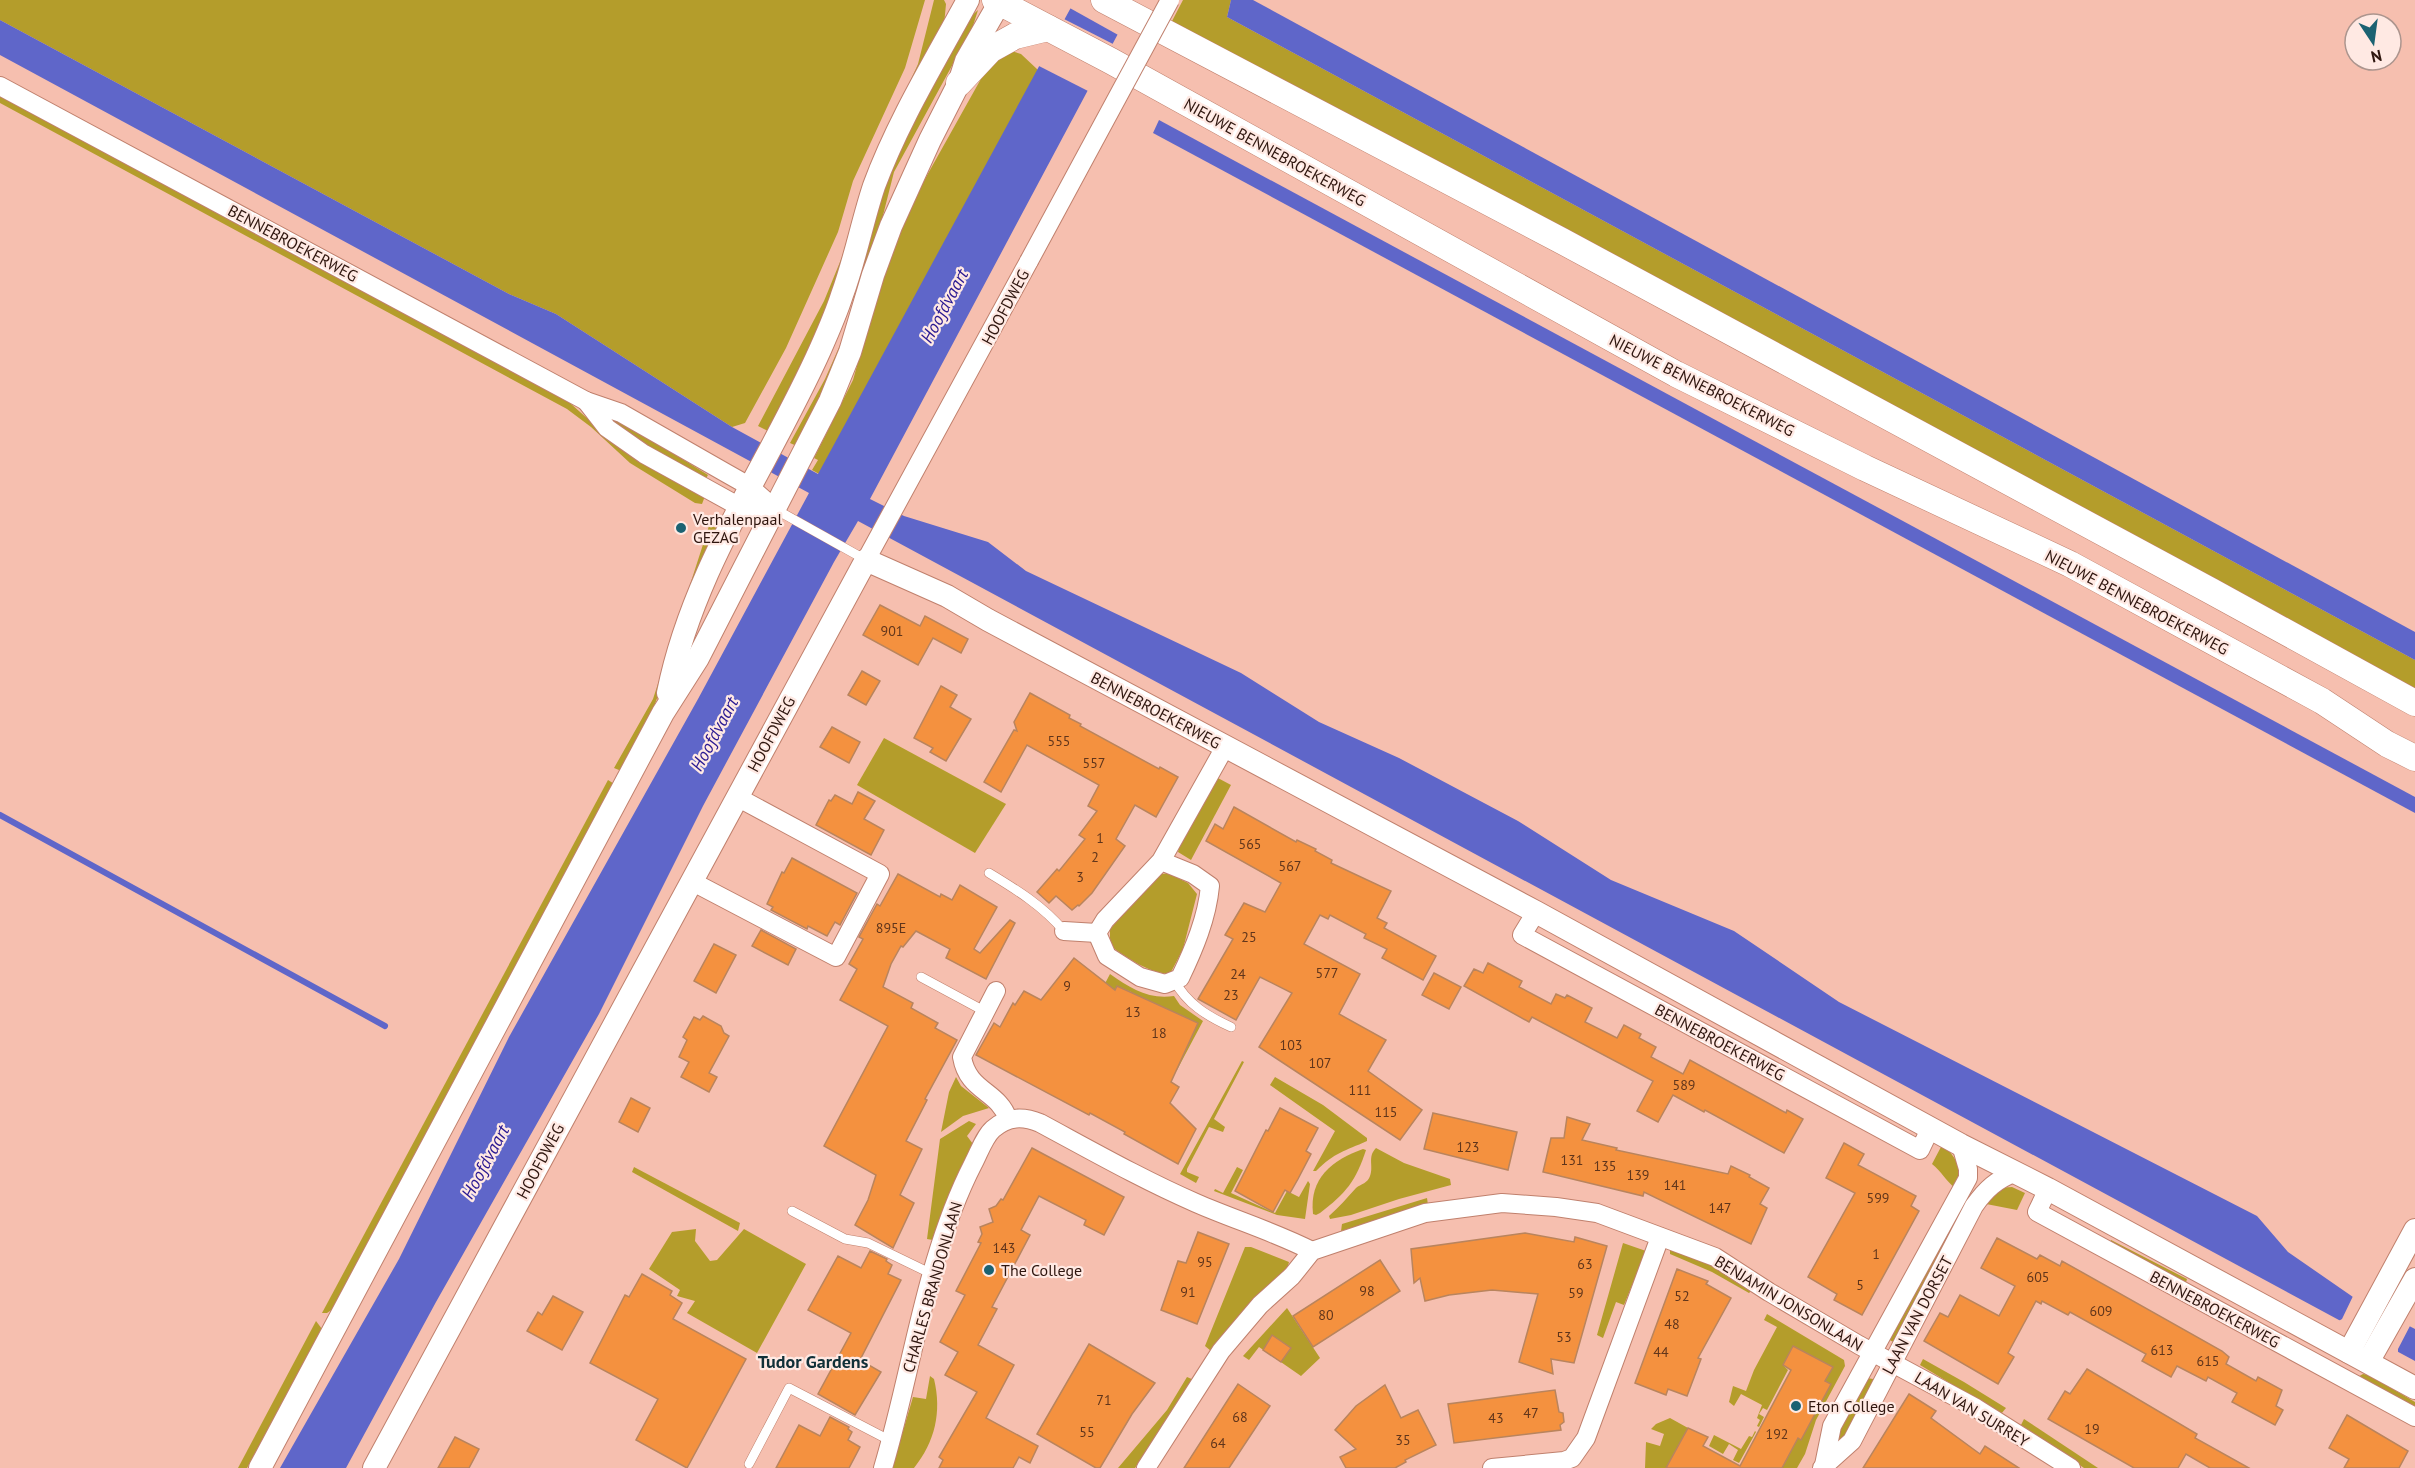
<svg xmlns="http://www.w3.org/2000/svg" width="2415" height="1468" font-family="'PT Sans',sans-serif">
<rect width="100%" height="100%" fill="#f6bfaf"/>
<g fill="#b49d2b">
<path d="M0,0H925L905,68L853,181L838,232L786,348L745,423L732,427L556,314L509,294L0,20Z"/>
<path d="M934,0H944L946,4L944,25L832,304L772,433L758,426L824,301L842,257L861,189L918,64Z"/>
<path d="M1183,0H1231L1227,17L2415,660V690L1171,23Z"/>
<path d="M978,10L972,29L894,172L862,298L799,447L790,443L825,379L844,336L890,164L964,23Z"/>
<path d="M1008,50L1021,54L1038,70L819,474L812,470L818,460L814,458L853,380L880,283L902,220L996,52Z"/>
<path d="M0,94L570,403L599,429L705,496L702,504L695,503L630,463L591,427L567,409L0,103Z"/>
<path d="M618,419L708,475L705,480L670,462L612,424L613,421Z"/>
<path d="M709,526L718,528L651,715L624,772L614,768L653,699Z"/>
<path d="M884,738L1006,804L975,853L857,785Z"/>
<path d="M1216,777L1231,785L1191,860L1178,852L1179,848Z"/>
<path d="M608,780L616,785L333,1309L327,1313H322Z"/>
<path d="M1168,873L1188,883L1197,894L1183,949L1170,974C1148,973 1128,958 1110,946V929L1157,875Z"/>
<path d="M1110,974C1130,988 1149,1000 1174,996L1180,1005L1203,1021L1177,1070L1146,1053L1185,1017L1131,995V992L1117,986L1111,999L1079,1033Z"/>
<path d="M1242,1061L1244,1062L1214,1119L1225,1127L1223,1132L1209,1127L1187,1169V1172L1199,1177L1196,1183L1180,1174Z"/>
<path d="M956,1077L961,1086L989,1108L963,1116L941,1132L949,1092Z"/>
<path d="M1275,1077L1323,1105L1367,1138V1141C1345,1151 1335,1152 1316,1171H1313L1335,1131L1270,1085Z"/>
<path d="M969,1121L976,1124L967,1136L973,1144L933,1240L927,1239L940,1139Z"/>
<path d="M1942,1145C1957,1157 1963,1169 1955,1188C1946,1181 1941,1171 1932,1164Z"/>
<path d="M1376,1148L1404,1163L1450,1179L1451,1185L1399,1199L1351,1215L1330,1219L1329,1216C1339,1207 1347,1198 1356,1188C1361,1184 1368,1183 1370,1176C1374,1166 1367,1157 1376,1148Z"/>
<path d="M1363,1149L1366,1150C1356,1181 1346,1193 1320,1213L1316,1215L1313,1214C1309,1178 1332,1160 1363,1149Z"/>
<path d="M634,1167L740,1223L738,1231L632,1172Z"/>
<path d="M1237,1167L1243,1170L1231,1193L1275,1213L1287,1191L1299,1197L1308,1181L1310,1184L1305,1219L1277,1215L1214,1191L1215,1189L1223,1193Z"/>
<path d="M2012,1187L2025,1193L2017,1210L1981,1203L1998,1188Z"/>
<path d="M1427,1198L1428,1205L1341,1231L1342,1224Z"/>
<path d="M1958,1206L1965,1209L1897,1344L1884,1337Z"/>
<path d="M696,1229L695,1241L710,1261L717,1260L744,1229L806,1264L757,1353L687,1313L695,1301L677,1296L680,1290L649,1269L672,1232Z"/>
<path d="M2111,1240L2187,1279L2185,1286L2109,1246Z"/>
<path d="M1623,1243L1646,1251L1624,1305L1616,1302L1603,1338L1597,1335Z"/>
<path d="M1245,1247H1251L1289,1262L1287,1269L1248,1306L1211,1351L1205,1346Z"/>
<path d="M1675,1249L1713,1264L1754,1288L1749,1293L1712,1272L1670,1254V1250Z"/>
<path d="M1287,1308L1320,1358L1301,1376L1259,1347L1249,1360L1243,1356Z"/>
<path d="M1767,1314L1844,1360L1845,1366L1816,1420L1805,1454L1797,1468H1782L1798,1438L1801,1439L1831,1384L1825,1381L1832,1368L1793,1346L1783,1365L1788,1370L1767,1410L1763,1408L1759,1414L1764,1417L1759,1427L1757,1426L1760,1420L1757,1418L1762,1405L1741,1394L1734,1406L1729,1402L1733,1386L1746,1391L1754,1370L1777,1327L1764,1320Z"/>
<path d="M316,1321L322,1329L247,1468H238Z"/>
<path d="M1923,1359L1964,1382L2006,1408L2001,1414L1920,1365Z"/>
<path d="M2363,1374L2369,1375L2415,1402V1410L2356,1378Z"/>
<path d="M930,1376L934,1379C942,1412 935,1442 914,1468H892L913,1397L926,1399Z"/>
<path d="M1187,1377L1194,1380L1135,1468H1118L1167,1410Z"/>
<path d="M1867,1378L1873,1379L1874,1386L1851,1431L1835,1448L1837,1428Z"/>
<path d="M1670,1418L1688,1428L1667,1466L1671,1468H1645L1646,1442L1660,1446L1664,1434L1651,1429L1656,1424Z"/>
<path d="M2024,1419L2098,1468H2084L2021,1425Z"/>
<path d="M1755,1431L1756,1432L1739,1463L1733,1460L1738,1450L1729,1444L1723,1454L1709,1446L1714,1435L1741,1449L1749,1436L1752,1437Z"/>
</g>
<g fill="#5f66c9">
<path d="M1075,0H1136L870,499L904,516L988,542L1026,571L1241,673L1319,722L1399,758L1518,821L1611,880L1734,931L1839,1002L2257,1216L2288,1252L2353,1297L2415,1329V1361L858,521L834,562L703,806L599,1014L436,1302L346,1468H280L399,1259L509,1037L698,699L809,493L0,55V20L509,294L556,314L732,427L818,474Z"/>
<path d="M1231,0H1253L2415,632V660L1227,17Z"/>
<path d="M1159,120L2415,797V813L1153,133Z"/>
</g>
<g fill="#f6bfaf">
<path d="M1072,0H1139L1120,36L1068,7Z"/>
<path d="M1062,18L1115,45L1090,92L1037,65Z"/>
<path d="M2354,1294L2411,1324L2398,1349V1355L2337,1322L2342,1319Z"/>
</g>
<g fill="none" stroke-linecap="round" stroke-linejoin="round">
<path stroke="#5f66c9" stroke-width="6" d="M0,815L385,1026"/>
</g>
<g fill="#f4913f" stroke="#b9845d" stroke-width="1.5">
<path d="M880,605L920,626L925,616L968,639L961,653L933,638L918,665L863,635Z"/>
<path d="M862,671L880,681L866,705L848,695Z"/>
<path d="M941,686L957,695L950,707L971,719L946,761L930,752L933,748L914,738Z"/>
<path d="M1030,693L1070,715L1069,718L1081,724L1080,726L1159,769L1160,767L1178,777L1156,817L1135,805L1116,839L1125,846L1092,893L1079,906L1078,905L1072,910L1056,896L1049,903L1037,892L1057,869L1059,871L1085,839L1079,835L1097,811L1088,806L1099,785L1027,745L1001,792L984,782L1014,730L1017,731L1014,722Z"/>
<path d="M832,727L860,742L849,763L820,747Z"/>
<path d="M858,792L875,801L864,819L884,830L871,855L816,825L829,800L831,801L835,795L852,804Z"/>
<path d="M1234,807L1296,842L1297,840L1316,849L1315,851L1332,860L1331,863L1391,891L1377,918L1387,923L1384,928L1436,956L1423,980L1382,958L1387,949L1364,938L1366,934L1330,915L1328,919L1320,915L1304,944L1360,974L1339,1014L1386,1040L1368,1071L1422,1110L1400,1140L1259,1047L1292,993L1260,977L1236,1020L1198,999L1233,939L1225,935L1244,903L1265,912L1281,883L1206,841L1215,824L1223,829Z"/>
<path d="M792,858L857,893L840,925L835,922L827,936L808,926L807,929L771,910L773,907L767,904L782,872L784,873Z"/>
<path d="M898,874L940,897L941,894L952,900L960,885L997,907L974,949L980,953L1010,920L1015,923L986,979L946,958L950,949L916,931L903,947L901,946L891,964L883,987L913,1003L911,1008L938,1023L935,1028L957,1040L925,1099L927,1100L906,1141L922,1149L900,1195L914,1203L893,1248L855,1225L868,1200L876,1175L824,1146L888,1026L840,1000L857,969L849,964L863,939L859,937L877,904L880,906Z"/>
<path d="M761,930L796,949L788,965L752,946Z"/>
<path d="M714,944L736,955L716,993L694,981Z"/>
<path d="M1074,958L1115,990L1117,986L1198,1023L1171,1082L1179,1087L1170,1103L1196,1129L1178,1164L1124,1134L1125,1132L1090,1113L1089,1115L976,1055L994,1023L1000,1027L1013,1003L1015,1005L1024,991L1041,1000Z"/>
<path d="M1488,963L1522,981L1519,987L1551,1004L1556,994L1565,998L1567,995L1592,1008L1585,1022L1617,1038L1624,1025L1641,1034L1639,1038L1656,1047L1651,1057L1683,1074L1690,1060L1786,1113L1787,1110L1803,1119L1784,1153L1705,1110L1704,1112L1673,1095L1658,1122L1637,1111L1653,1081L1532,1017L1529,1022L1464,986L1474,969L1483,973Z"/>
<path d="M1434,973L1461,987L1449,1009L1422,995Z"/>
<path d="M703,1016L721,1026L724,1033L729,1036L709,1073L717,1077L709,1092L681,1077L689,1062L679,1057L687,1040L683,1037L694,1017L700,1020Z"/>
<path d="M631,1098L650,1108L638,1132L619,1122Z"/>
<path d="M1280,1108L1318,1128L1306,1151L1311,1154L1298,1179L1290,1193L1285,1190L1273,1212L1235,1191L1266,1130L1268,1131Z"/>
<path d="M1433,1113L1517,1132L1508,1170L1424,1149Z"/>
<path d="M1567,1117L1590,1124L1582,1140L1617,1148L1616,1150L1728,1174L1731,1166L1750,1175L1749,1177L1769,1188L1760,1204L1767,1208L1751,1244L1644,1192L1643,1196L1543,1172L1551,1138H1564Z"/>
<path d="M1844,1143L1864,1154L1858,1165L1916,1196L1911,1206L1919,1211L1862,1315L1834,1300L1837,1294L1808,1277L1855,1193L1826,1178Z"/>
<path d="M1032,1148L1124,1197L1104,1235L1084,1225L1086,1220L1039,1196L1021,1230L1030,1235L992,1307L997,1309L978,1345L1014,1365L986,1418L1038,1446L1030,1463L1019,1457L1013,1468H939L943,1460L939,1457L977,1392L945,1375L958,1352L940,1342L965,1295L956,1291L981,1243L978,1242L982,1234L980,1227L993,1222L989,1209L996,1206L1001,1199L1003,1200Z"/>
<path d="M1198,1232L1229,1244L1197,1324L1161,1310L1178,1261L1186,1263Z"/>
<path d="M1525,1233L1574,1242L1575,1237L1607,1246L1574,1363L1551,1359L1553,1374L1519,1362L1538,1294L1492,1290L1449,1295L1425,1301L1420,1278L1414,1283L1411,1249Z"/>
<path d="M1997,1238L2037,1259L2040,1255L2060,1266L2062,1261L2222,1351L2229,1357L2226,1364L2256,1381L2258,1377L2282,1390L2276,1406L2283,1410L2275,1425L2232,1402L2237,1393L2208,1377L2206,1381L2177,1366L2171,1377L2142,1361L2146,1354L2070,1312L2068,1315L2042,1301L2041,1304L2036,1301L2008,1353L2014,1357L1998,1384L1924,1341L1940,1313L1948,1317L1960,1295L1999,1316L2015,1286L1981,1268Z"/>
<path d="M870,1251L887,1259L886,1261L892,1265L888,1274L901,1280L860,1360L881,1372L855,1415L818,1394L851,1333L808,1310L838,1256L861,1268Z"/>
<path d="M1380,1260L1400,1291L1313,1347L1293,1316Z"/>
<path d="M1677,1269L1708,1281L1706,1284L1731,1298L1698,1358L1701,1359L1687,1396L1668,1389L1666,1395L1635,1383Z"/>
<path d="M642,1274L672,1291L670,1295L682,1303L673,1319L746,1359L687,1468L636,1440L658,1399L590,1363L625,1295L629,1297Z"/>
<path d="M553,1296L583,1312L562,1350L527,1331L538,1312L542,1315Z"/>
<path d="M1272,1335L1291,1348L1281,1362L1263,1350Z"/>
<path d="M1089,1344L1155,1383L1132,1414L1100,1468H1096L1037,1434Z"/>
<path d="M1793,1346L1833,1367L1825,1381L1831,1384L1801,1440L1798,1438L1782,1468H1666L1688,1428L1708,1437L1703,1446L1740,1466L1791,1370L1783,1365Z"/>
<path d="M2087,1369L2197,1434L2195,1438L2249,1468H2210L2186,1454L2178,1468H2134L2048,1419L2065,1391L2070,1394Z"/>
<path d="M1238,1384L1270,1406L1229,1468H1184Z"/>
<path d="M1385,1385L1401,1418L1418,1410L1436,1445L1405,1460L1406,1462L1395,1468H1346L1340,1457L1356,1449L1335,1430L1356,1406Z"/>
<path d="M1555,1390L1559,1412L1563,1413L1564,1422L1560,1425L1561,1430L1454,1443L1448,1404Z"/>
<path d="M1909,1394L1936,1411L1931,1418L1980,1454L1985,1446L2019,1468H1863Z"/>
<path d="M2347,1415L2408,1451L2399,1468H2344L2349,1459L2329,1448Z"/>
<path d="M830,1417L849,1427L848,1429L852,1432L848,1440L860,1447L849,1468H776L799,1425L820,1436Z"/>
<path d="M455,1437L479,1449L469,1468H438Z"/>
</g>
<g fill="none" stroke-linecap="round" stroke-linejoin="round">
<g stroke="#c0806d" stroke-width="10">
<g id="service">
<path d="M775,509L866,560"/>
<path d="M989,873C1017,890 1043,906 1064,931"/>
<path d="M921,977L986,1012"/>
<path d="M1174,980C1187,1004 1207,1016 1231,1027"/>
<path d="M792,1211L845,1239L868,1243L932,1274"/>
<path d="M749,1464L789,1388L891,1441"/>
</g>
</g>
<g stroke="#c0806d" stroke-width="20">
<g id="minor">
<path d="M0,86L586,401L621,413L726,473L749,486L775,509"/>
<path d="M586,401L607,428L644,454L738,506L775,509"/>
<path d="M866,560L1029,261"/>
<path d="M1161,861L1193,874L1210,886C1207,918 1194,949 1180,978L1165,984L1140,977L1107,956L1097,933L1105,920L1161,861L1225,747"/>
<path d="M691,881L836,957L880,874L737,797"/>
<path d="M1536,912L1522,935L1920,1150L1931,1127"/>
<path d="M1064,931L1097,933"/>
<path d="M996,991L962,1057C968,1092 998,1090 1008,1119"/>
<path d="M2048,1189L2037,1212L2415,1417"/>
<path d="M1824,1465L1832,1426L1968,1178V1169L1961,1145"/>
<path d="M883,1468C913,1368 925,1258 973,1164C979,1153 984,1137 993,1129C1008,1116 1023,1116 1040,1123C1092,1151 1143,1180 1196,1203C1235,1220 1275,1232 1312,1251"/>
<path d="M1146,1468L1221,1351L1260,1305L1292,1276L1312,1251L1425,1213L1502,1203L1556,1207L1597,1213L1715,1257L1769,1292L1859,1345L1976,1408L2071,1468"/>
<path d="M1492,1468L1564,1461L1572,1458L1586,1438L1660,1237"/>
<path d="M1822,1468L1852,1441L1974,1206C1986,1189 1996,1180 2016,1172"/>
</g>
</g>
<g stroke="#c0806d" stroke-width="24">
<g id="tertiary">
<path d="M668,693C693,568 769,464 820,350C828,332 836,314 842,295C855,260 862,222 874,186C898,121 935,61 968,0"/>
<path d="M2349,1352L2415,1230"/>
<path d="M2368,1362L2415,1279"/>
<path d="M260,1468L663,713L698,658L830,401L850,352L873,275L891,226L930,140L959,83L966,61L1001,0"/>
<path d="M374,1468L866,560L947,596L988,620L1536,912L1961,1145L2048,1189L2415,1388"/>
</g>
</g>
<g stroke="#c0806d" stroke-width="27">
<g id="secondary">
<path d="M995,0L1111,61L1676,374L1865,468L2070,564L2322,701L2387,744L2415,758"/>
<path d="M1104,0L1562,241L2211,591L2415,703"/>
<path d="M959,83L990,50L1015,36L1048,28"/>
</g>
</g>
<use href="#service" stroke="#fff" stroke-width="9"/>
<use href="#minor" stroke="#fff" stroke-width="18"/>
<use href="#tertiary" stroke="#fff" stroke-width="22"/>
<use href="#secondary" stroke="#fff" stroke-width="26"/>
<g stroke="#c0806d" stroke-width="20" stroke-linecap="butt">
<path id="minor-bridge" d="M1029,261L1170,0"/>
</g>
<use href="#minor-bridge" stroke="#fff" stroke-width="18"/>
</g>
<g fill="#1b6272" stroke="#ffe9e3" stroke-width="2">
<circle cx="681" cy="528" r="6"/>
<circle cx="989" cy="1270" r="6"/>
<circle cx="1796" cy="1406" r="6"/>
</g>
<g text-anchor="middle" dominant-baseline="central" stroke-width="4.5" stroke-linejoin="round" paint-order="stroke">
<g font-size="14" fill="#60351b">
<text x="892" y="631">901</text>
<text x="1059" y="741">555</text>
<text x="1094" y="763">557</text>
<text x="1100" y="838">1</text>
<text x="1250" y="844">565</text>
<text x="1095" y="857">2</text>
<text x="1290" y="866">567</text>
<text x="1080" y="877">3</text>
<text x="891" y="928">895E</text>
<text x="1249" y="937">25</text>
<text x="1327" y="973">577</text>
<text x="1238" y="974">24</text>
<text x="1067" y="986">9</text>
<text x="1231" y="995">23</text>
<text x="1133" y="1012">13</text>
<text x="1159" y="1033">18</text>
<text x="1291" y="1045">103</text>
<text x="1320" y="1063">107</text>
<text x="1684" y="1085">589</text>
<text x="1360" y="1090">111</text>
<text x="1386" y="1112">115</text>
<text x="1468" y="1147">123</text>
<text x="1572" y="1160">131</text>
<text x="1605" y="1166">135</text>
<text x="1638" y="1175">139</text>
<text x="1675" y="1185">141</text>
<text x="1878" y="1198">599</text>
<text x="1720" y="1208">147</text>
<text x="1004" y="1248">143</text>
<text x="1876" y="1254">1</text>
<text x="1205" y="1262">95</text>
<text x="1585" y="1264">63</text>
<text x="2038" y="1277">605</text>
<text x="1860" y="1285">5</text>
<text x="1367" y="1291">98</text>
<text x="1188" y="1292">91</text>
<text x="1576" y="1293">59</text>
<text x="1682" y="1296">52</text>
<text x="2101" y="1311">609</text>
<text x="1326" y="1315">80</text>
<text x="1672" y="1324">48</text>
<text x="1564" y="1337">53</text>
<text x="2162" y="1350">613</text>
<text x="1661" y="1352">44</text>
<text x="2208" y="1361">615</text>
<text x="1104" y="1400">71</text>
<text x="1531" y="1413">47</text>
<text x="1240" y="1417">68</text>
<text x="1496" y="1418">43</text>
<text x="2092" y="1429">19</text>
<text x="1087" y="1432">55</text>
<text x="1777" y="1434">192</text>
<text x="1403" y="1440">35</text>
<text x="1218" y="1443">64</text>
</g>
<g font-size="16" fill="#2f160f" stroke="#ffe9e3">
<text transform="translate(1275 152) rotate(29)">NIEUWE BENNEBROEKERWEG</text>
<text transform="translate(293 243) rotate(28)">BENNEBROEKERWEG</text>
<text transform="translate(1005 307) rotate(-62)">HOOFDWEG</text>
<text transform="translate(1702 385) rotate(27)">NIEUWE BENNEBROEKERWEG</text>
<text transform="translate(2137 602) rotate(28)">NIEUWE BENNEBROEKERWEG</text>
<text transform="translate(1156 710) rotate(28)">BENNEBROEKERWEG</text>
<text transform="translate(771 734) rotate(-62)">HOOFDWEG</text>
<text transform="translate(1720 1042) rotate(28)">BENNEBROEKERWEG</text>
<text transform="translate(540 1161) rotate(-62)">HOOFDWEG</text>
<text transform="translate(932 1287) rotate(-74)">CHARLES BRANDONLAAN</text>
<text transform="translate(1789 1303) rotate(31)">BENJAMIN JONSONLAAN</text>
<text transform="translate(2215 1309) rotate(28)">BENNEBROEKERWEG</text>
<text transform="translate(1917 1315) rotate(-62)">LAAN VAN DORSET</text>
<text transform="translate(1972 1409) rotate(31)">LAAN VAN SURREY</text>
</g>
<g font-size="16" fill="#2f160f" stroke="#ffe9e3" text-anchor="start">
<text x="693" y="519">Verhalenpaal<tspan x="693" dy="18">GEZAG</tspan></text>
<text x="1001" y="1270">The College</text>
<text x="1808" y="1406">Eton College</text>
</g>
<g font-size="18" font-style="italic" fill="#2a1992" stroke="#ffe9e3">
<text transform="translate(944 306) rotate(-62)">Hoofdvaart</text>
<text transform="translate(714 734) rotate(-62)">Hoofdvaart</text>
<text transform="translate(485 1162) rotate(-62)">Hoofdvaart</text>
</g>
<g font-size="18" font-weight="bold" fill="#103038" stroke="#ffe9e3">
<text x="813" y="1361">Tudor Gardens</text>
</g>
</g>
<g transform="translate(2373 42) rotate(167)"><circle r="28" fill="#ffe9e3" stroke="#ac958e" stroke-width="1.5"/>
<path d="M0-4.5L10 22L0 15L-10 22Z" fill="#1b6272"/>
<text y="-9" font-size="16" font-weight="bold" text-anchor="middle" fill="#2f160f">N</text>
</g>
</svg>
